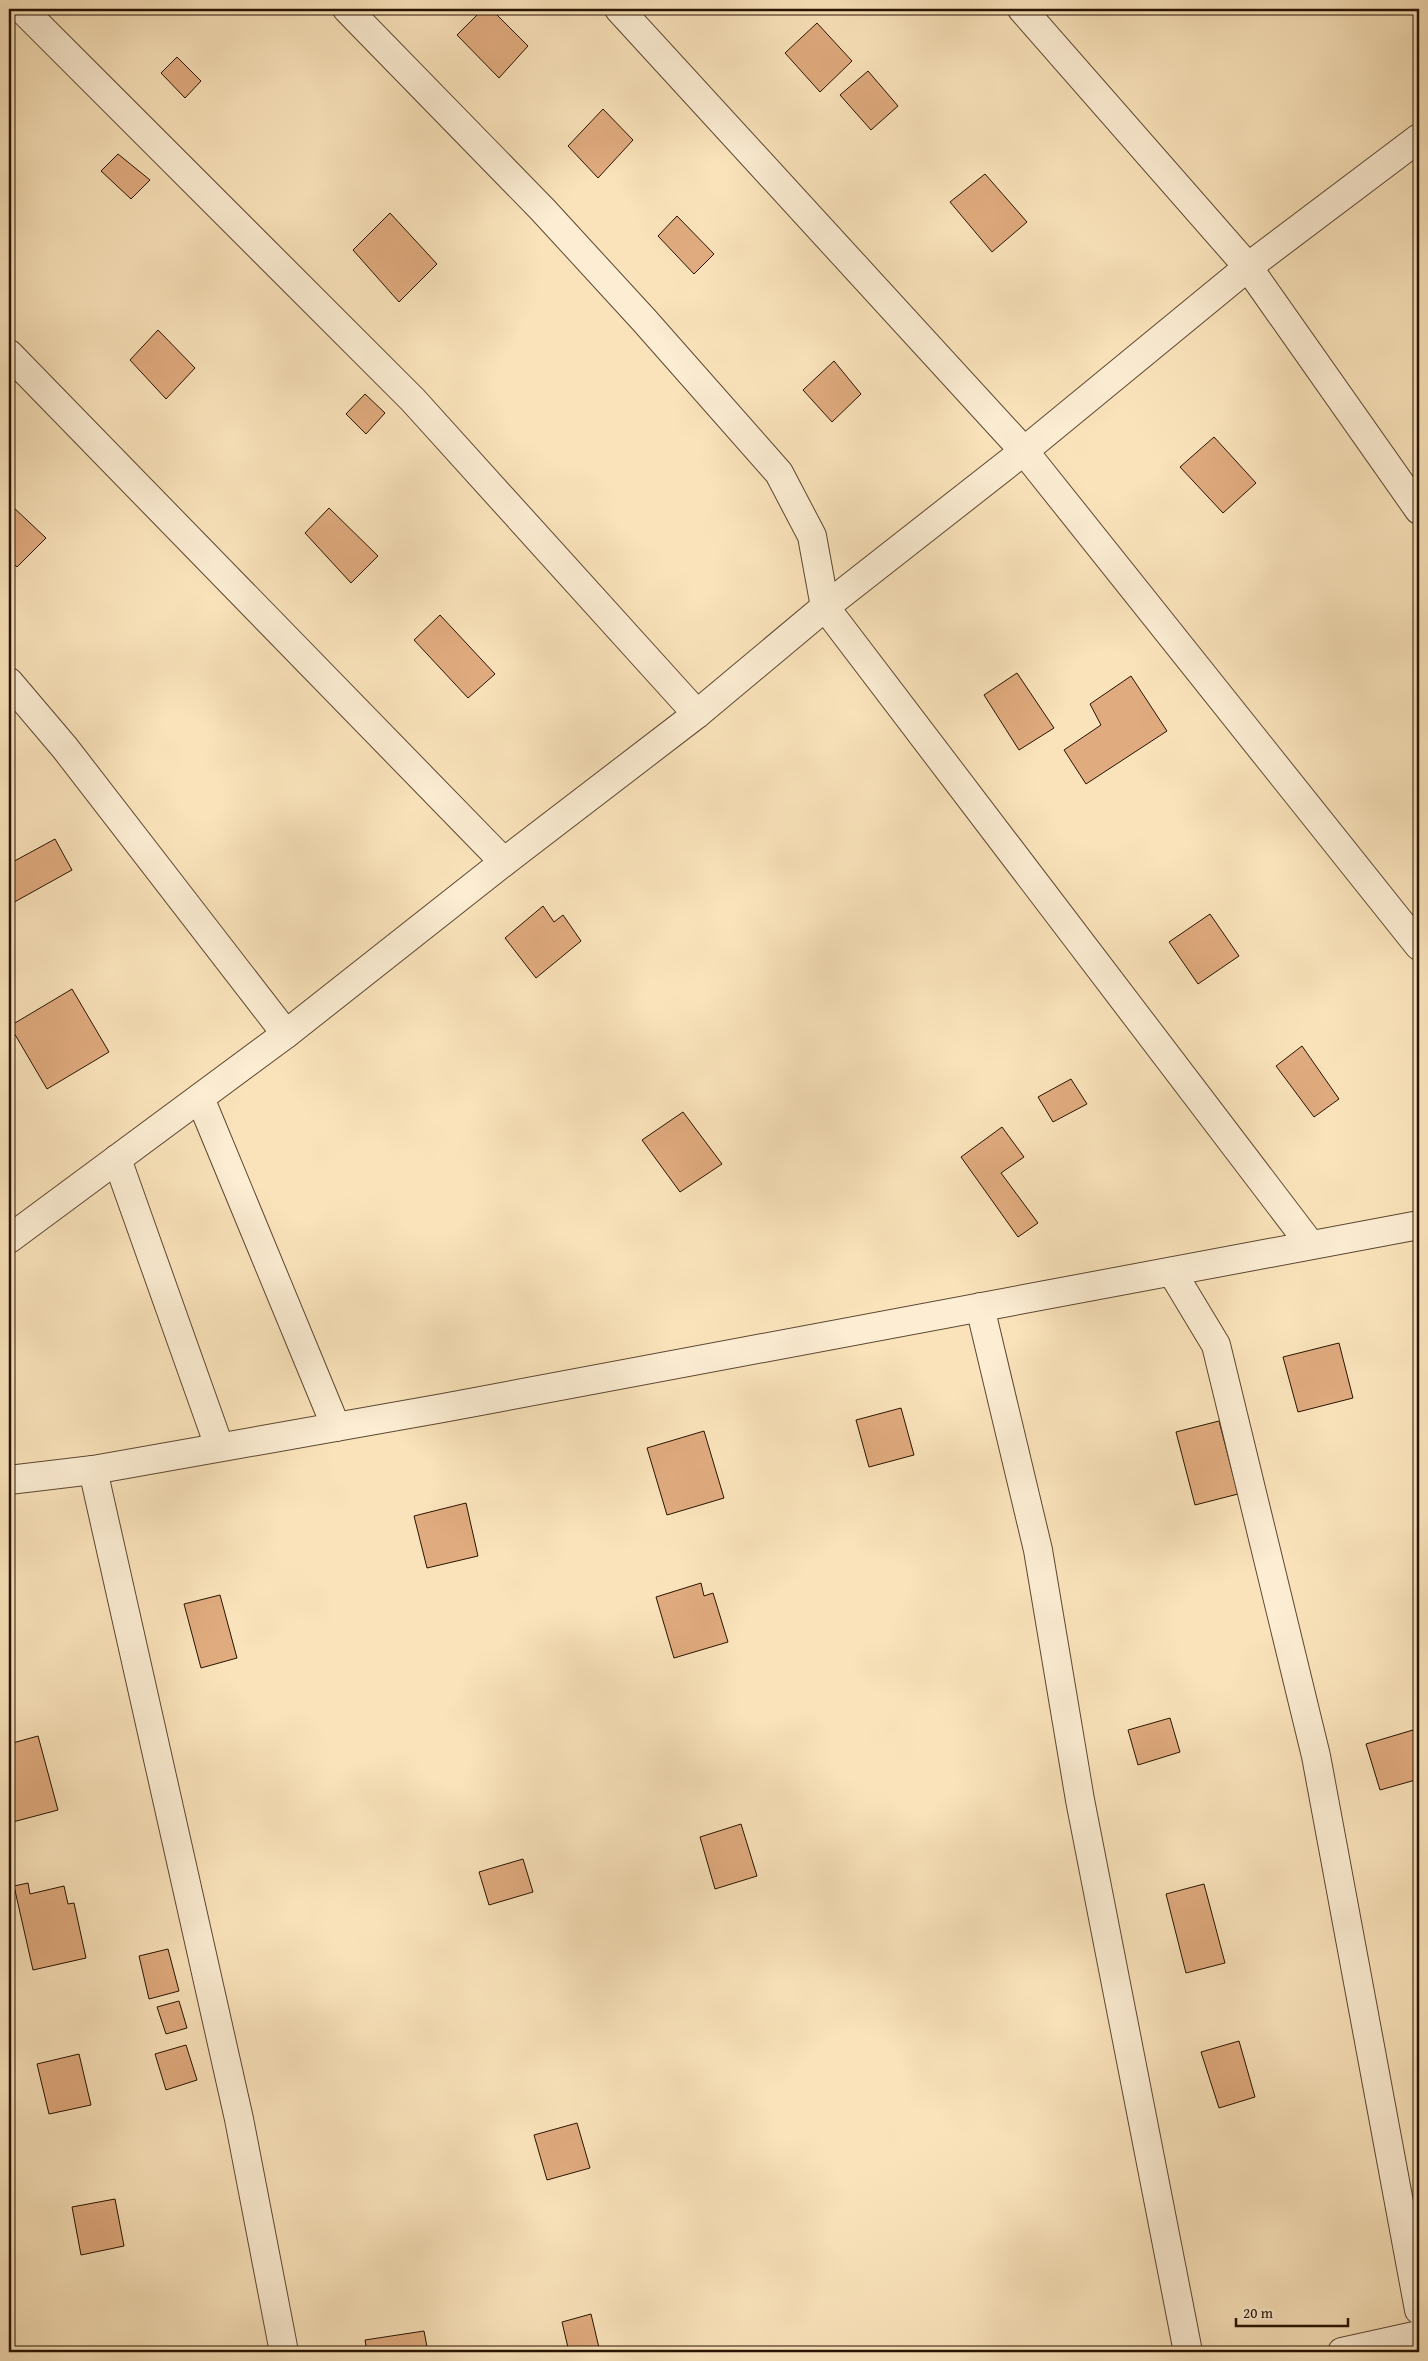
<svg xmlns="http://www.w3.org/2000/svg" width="1428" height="2361" font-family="'Gentium Book Plus',serif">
<rect width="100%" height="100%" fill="#fae3bb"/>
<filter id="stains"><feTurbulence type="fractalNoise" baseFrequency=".004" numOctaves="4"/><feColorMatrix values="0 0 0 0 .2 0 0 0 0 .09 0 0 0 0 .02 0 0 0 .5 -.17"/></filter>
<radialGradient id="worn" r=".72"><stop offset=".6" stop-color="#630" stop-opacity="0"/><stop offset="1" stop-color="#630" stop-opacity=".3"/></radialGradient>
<g fill="#e0ab7f" stroke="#271301">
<path d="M483,9H491L528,46L499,78L457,35Z"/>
<path d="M817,23L852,61L820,92L785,53Z"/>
<path d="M177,57L201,81L185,98L161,73Z"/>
<path d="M868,71L898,106L871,130L840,95Z"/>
<path d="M603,109L633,140L598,178L568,146Z"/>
<path d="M118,154L150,180L131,199L101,171Z"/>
<path d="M985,174L1027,222L992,252L950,202Z"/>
<path d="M390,213L437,264L399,302L353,250Z"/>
<path d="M677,216L714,254L694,274L658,236Z"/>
<path d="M158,330L195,368L166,399L130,360Z"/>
<path d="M834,361L861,394L832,422L803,390Z"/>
<path d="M365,394L385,413L366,434L346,414Z"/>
<path d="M1214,437L1256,483L1223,513L1180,467Z"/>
<path d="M12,506L46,538L17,567L9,559V509Z"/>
<path d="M329,508L378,556L351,583L305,533Z"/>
<path d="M440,615L495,674L468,698L414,640Z"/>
<path d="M1017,673L1054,728L1019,750L984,695Z"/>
<path d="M1131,676L1167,731L1086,784L1064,750L1101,725L1090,704Z"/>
<path d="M55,839L72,870L9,905V864Z"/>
<path d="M543,906L554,922L563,915L581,941L536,978L505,938Z"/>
<path d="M1210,914L1239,956L1198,984L1169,942Z"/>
<path d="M72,989L109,1052L47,1089L10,1026Z"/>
<path d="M1302,1046L1339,1099L1314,1117L1276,1066Z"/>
<path d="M1071,1079L1087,1104L1053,1122L1038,1097Z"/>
<path d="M683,1112L722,1164L680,1192L642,1140Z"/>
<path d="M1002,1127L1024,1157L1001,1173L1038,1223L1018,1237L961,1157Z"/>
<path d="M1339,1343L1353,1398L1298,1412L1283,1357Z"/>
<path d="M901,1408L914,1455L869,1467L856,1420Z"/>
<path d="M1219,1421L1238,1494L1195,1505L1176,1432Z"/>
<path d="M704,1431L724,1498L667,1515L647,1448Z"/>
<path d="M466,1503L478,1556L427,1568L414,1516Z"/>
<path d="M701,1583L704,1596L713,1593L728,1642L674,1658L656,1597Z"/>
<path d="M220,1595L237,1658L201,1668L184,1604Z"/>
<path d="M1170,1718L1180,1752L1138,1765L1128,1730Z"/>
<path d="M1413,1730L1419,1750V1779L1380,1790L1366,1744Z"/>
<path d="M38,1736L58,1810L9,1823V1744Z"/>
<path d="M741,1824L757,1876L715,1889L700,1837Z"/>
<path d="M523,1859L533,1892L489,1905L479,1872Z"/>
<path d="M28,1883L30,1894L64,1886L68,1904L74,1903L86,1958L33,1970L14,1886Z"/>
<path d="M1204,1884L1225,1963L1186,1973L1166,1894Z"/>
<path d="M168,1949L179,1991L149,1999L139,1956Z"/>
<path d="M179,2001L187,2028L166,2034L157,2007Z"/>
<path d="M1239,2041L1255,2097L1219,2108L1201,2052Z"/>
<path d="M186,2045L197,2080L166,2090L155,2054Z"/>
<path d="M79,2054L91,2105L49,2114L37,2064Z"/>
<path d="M577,2123L590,2168L547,2180L534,2135Z"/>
<path d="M115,2199L124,2246L81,2255L72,2207Z"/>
<path d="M591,2314L600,2352H569L562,2322Z"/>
<path d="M424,2331L428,2352H367L365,2340Z"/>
</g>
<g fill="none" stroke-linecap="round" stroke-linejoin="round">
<g stroke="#5c4730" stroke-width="30">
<g id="minor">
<path d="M22,9L413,400L697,714"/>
<path d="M347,9L543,210L644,320L779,473L812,536L825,607L1310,1244"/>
<path d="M619,9L1024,451L1419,946"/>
<path d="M1022,9L1248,267L1419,510"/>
<path d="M9,354L504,862"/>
<path d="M9,682L65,748L286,1034"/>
<path d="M200,1098L336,1427"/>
<path d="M117,1159L219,1446"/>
<path d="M9,1239L286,1034L504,862L697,714L825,607L1024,451L1248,267L1419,138"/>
<path d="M1172,1272L1216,1345L1316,1756L1419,2310"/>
<path d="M980,1307L1038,1550L1080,1800L1188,2352"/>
<path d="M93,1470L239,2119L284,2352"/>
<path d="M9,1480L93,1470L443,1408L1419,1225"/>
<path d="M1342,2352L1419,2335"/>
</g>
</g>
<use href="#minor" stroke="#fcedd3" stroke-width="28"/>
</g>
<rect width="1428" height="2361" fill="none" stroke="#fae3bb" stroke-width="30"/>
<rect x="10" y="10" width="1408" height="2341" fill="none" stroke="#271301" stroke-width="2.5"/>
<rect x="15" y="15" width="1398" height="2331" fill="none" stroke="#271301"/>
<path d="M1236 2318v8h112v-8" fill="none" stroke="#271301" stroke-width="2.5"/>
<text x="1243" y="2318" font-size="15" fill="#271301" stroke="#fcedd3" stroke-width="4" paint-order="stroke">20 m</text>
<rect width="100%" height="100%" filter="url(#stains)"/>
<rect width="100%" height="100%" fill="url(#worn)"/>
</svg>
